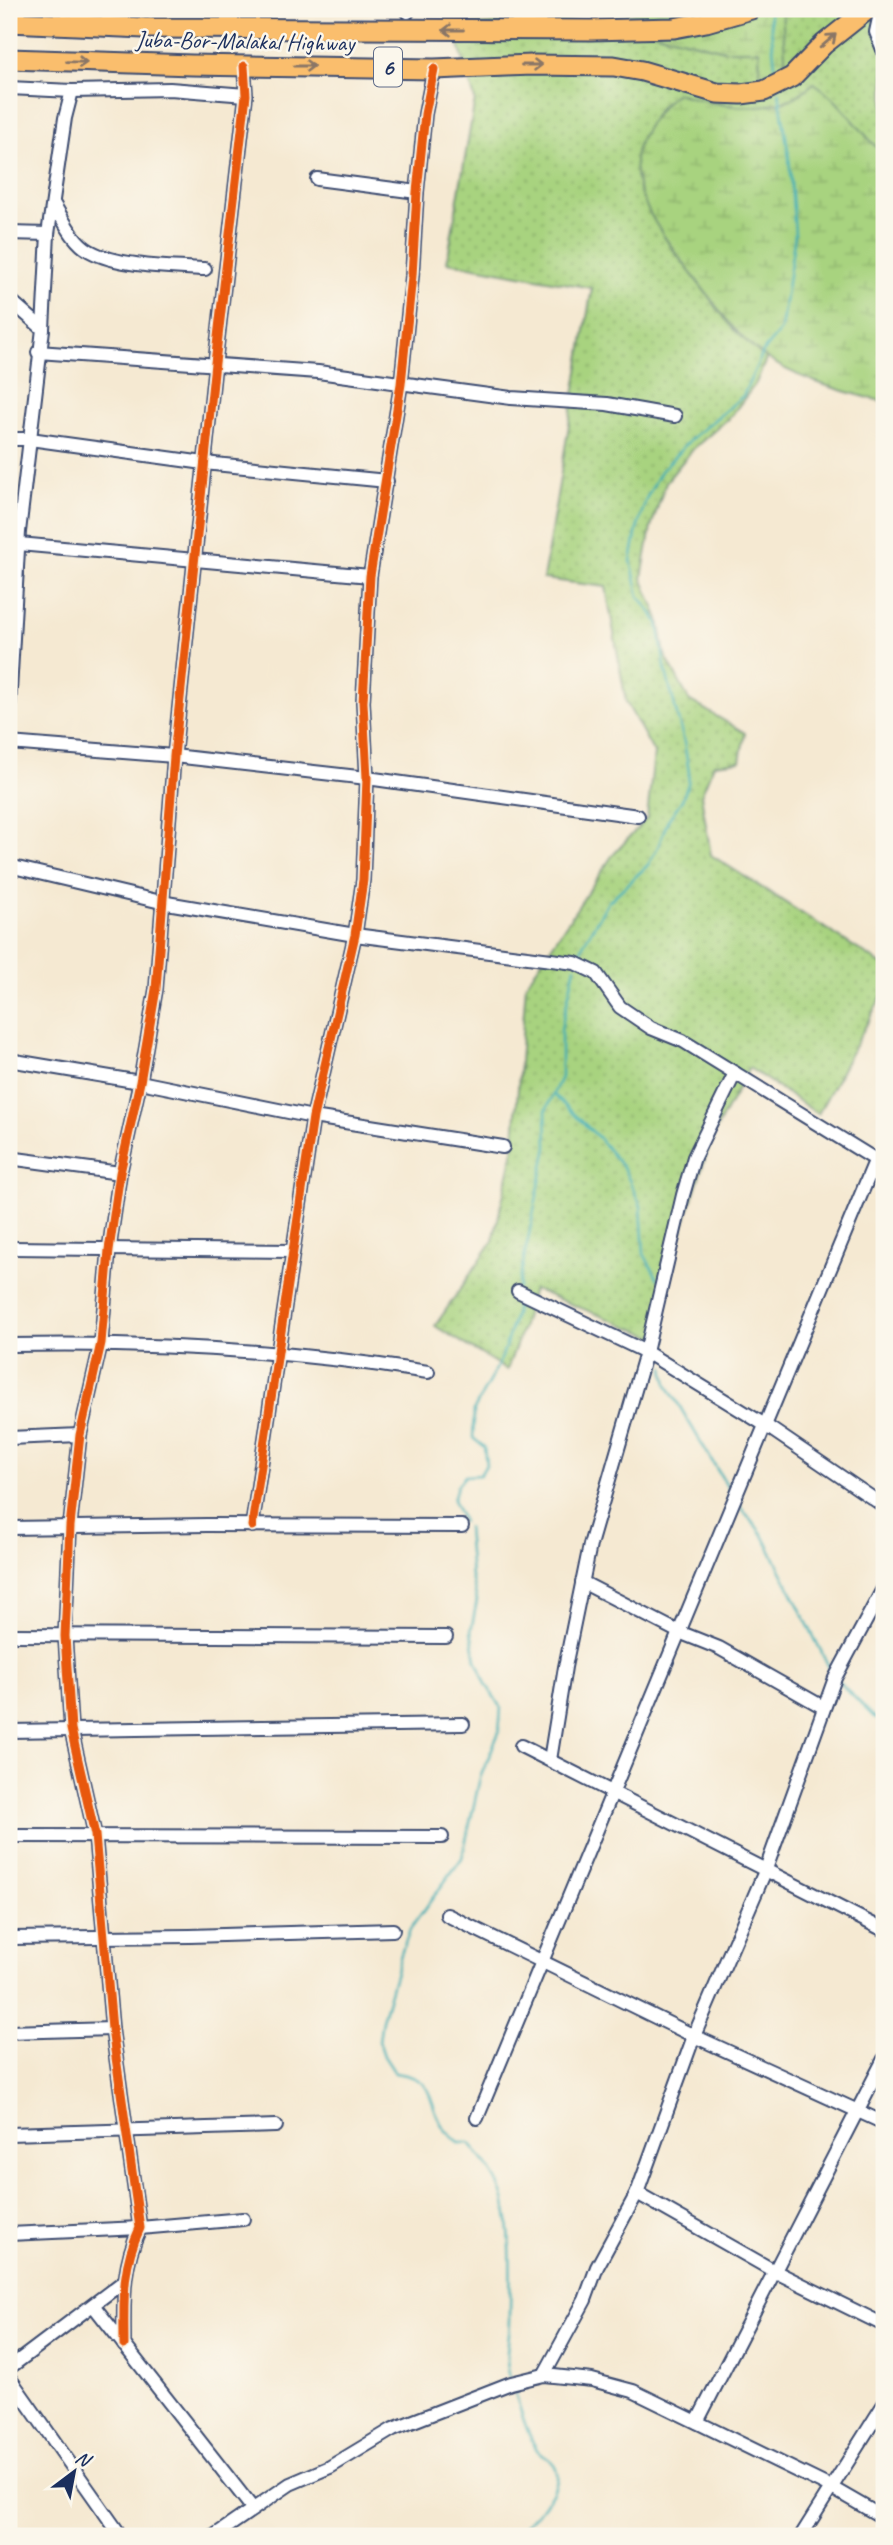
<svg xmlns="http://www.w3.org/2000/svg" width="893" height="2545" font-family="Caveat,sans-serif">
<defs>
<pattern id="grass-dots" width="8" height="8" patternUnits="userSpaceOnUse" patternTransform="scale(1.75)"><rect width="8" height="8" fill="#a8d37f"/><path d="M2 2h.1M6 6h.1" fill="none" stroke="#90b570" stroke-width="1.8" stroke-linecap="round"/></pattern>
<pattern id="wetland-marsh" width="20" height="14" patternUnits="userSpaceOnUse" patternTransform="scale(1.75)"><rect width="20" height="14" fill="#a8d37f"/><path d="M1 5h8M5 5V1M11 12h8M15 12V8" fill="none" stroke="#90b570"/></pattern>
</defs>
<rect width="100%" height="100%" fill="#fbf7ec"/>
<filter id="ink" filterUnits="userSpaceOnUse"><feTurbulence type="fractalNoise" baseFrequency=".0143" numOctaves="2"/><feDisplacementMap in="SourceGraphic" scale="14" xChannelSelector="R" yChannelSelector="G"/><feConvolveMatrix kernelMatrix="1 2 1 2 8 2 1 2 1" color-interpolation-filters="sRGB"/></filter>
<filter id="wash" filterUnits="userSpaceOnUse"><feTurbulence type="fractalNoise" baseFrequency=".00686" numOctaves="4" result="noise"/><feDisplacementMap in="SourceGraphic" scale="28" xChannelSelector="R" yChannelSelector="G"/><feGaussianBlur stdDeviation="1.57" result="paint"/><feColorMatrix in="noise" values="0 0 0 0 0 0 0 0 0 0 0 0 0 0 0 0 0 1.4 0 .05"/><feComposite in="paint" operator="in"/></filter>
<g filter="url(#wash)">
<rect width="100%" height="100%" fill="#f5e9d2"/>
<path fill="url(#grass-dots)" stroke="#62816e" stroke-width="2" d="M782,9H884V155L814,83C807,88 799,96 791,99C753,114 713,104 676,93L660,107L644,134L639,190L669,244L734,330L767,357L756,383L731,416L692,450L666,482L651,527L642,578L659,619L665,655L689,700L745,733L740,761L714,764L701,795L711,855L884,966V992L818,1114L749,1068L712,1137L677,1246L657,1338L533,1289L522,1329L507,1370L435,1326L493,1241L513,1153L526,984L612,856L647,818L654,753L626,702L606,587L543,579L592,288L447,262L475,100L453,25L604,20L725,50H759L761,82L783,14Z"/>
<g fill="url(#wetland-marsh)" stroke="#62816e" stroke-width="2">
<path d="M645,9H782L786,72L760,82L759,50H725L604,20Z"/>
<path d="M814,83C842,101 860,132 884,155V402C843,391 796,380 761,354C736,335 719,310 701,286C679,257 653,226 640,192C637,184 635,169 635,160C636,138 659,107 676,93C713,104 753,114 791,99C799,96 807,88 814,83Z"/>
</g>
<g fill="none" stroke-linecap="round" stroke-linejoin="round">
<g stroke="#3badb4" stroke-width="2.5">
<path d="M769,9L776,75"/>
<path d="M577,960L584,943L608,902L648,865L658,847L668,820L682,800L688,784L689,772L684,742L665,668L658,622L639,596L631,561L637,529L646,499L661,471L692,438L743,396L764,350L781,330L795,234L789,157L779,92"/>
<path d="M554,1095L598,1137L624,1169L641,1206L644,1254L658,1279"/>
<path d="M518,1288L547,1147L546,1110L561,1077V1029L575,967"/>
<path d="M663,1357C660,1337 668,1318 664,1298"/>
<path d="M664,1367L667,1385L731,1493"/>
<path d="M737,1502L763,1535L832,1673"/>
<path d="M463,1522L453,1500L457,1486L465,1476L480,1475L486,1465L484,1447L473,1438L474,1410L502,1357L516,1311L517,1295"/>
<path d="M467,1527L471,1577L477,1600L471,1631L476,1660L486,1684L501,1708L499,1732L480,1778L462,1858L410,1929L401,1954L382,2020L379,2041L384,2056L395,2073C437,2078 426,2099 443,2127C447,2133 454,2138 459,2143H470C483,2160 498,2177 504,2199C513,2234 510,2282 510,2319C510,2343 503,2352 510,2378"/>
<path d="M838,1681L874,1717L884,1723"/>
<path d="M513,2387C520,2407 525,2430 536,2448C540,2456 551,2458 555,2466C567,2490 529,2521 514,2536"/>
</g>
</g>
</g>
<g filter="url(#ink)">
<g fill="none" stroke-linecap="round" stroke-linejoin="round">
<g stroke="#3c4b6f" stroke-width="16">
<g id="minor">
<path d="M406,9L408,12"/>
<path d="M881,9L876,32L884,52"/>
<path d="M9,88L72,91L170,89L246,95"/>
<path d="M317,179L417,192"/>
<path d="M53,203C63,219 73,242 90,251C119,267 173,267 205,269"/>
<path d="M9,233L48,234"/>
<path d="M9,299L43,329"/>
<path d="M38,352L318,372L511,398L607,404L675,416"/>
<path d="M9,439H30L204,463L387,481"/>
<path d="M19,544L370,576"/>
<path d="M9,709L19,532L43,329L48,234L65,118L72,91"/>
<path d="M9,743L174,756L367,778L638,816"/>
<path d="M9,866L161,902L355,935L575,963L596,973L620,1007L651,1028L683,1041L884,1165"/>
<path d="M9,1060L140,1082L313,1117L503,1147"/>
<path d="M9,1158L120,1173"/>
<path d="M9,1248L293,1251"/>
<path d="M518,1291L646,1352L765,1425L884,1506"/>
<path d="M9,1345C150,1342 289,1350 428,1372"/>
<path d="M9,1438L80,1435"/>
<path d="M252,1526L313,1117L355,935L363,880L367,778L363,702L370,576L401,384L412,276L417,192L425,114L434,69"/>
<path d="M9,1528L207,1525L462,1526"/>
<path d="M582,1582L679,1632L719,1648L823,1707"/>
<path d="M9,1635L446,1637"/>
<path d="M9,1731L463,1724"/>
<path d="M521,1746L884,1930"/>
<path d="M550,1760L565,1667L590,1545L646,1352L683,1195L694,1157L735,1073"/>
<path d="M9,1836L442,1837"/>
<path d="M447,1915L694,2036L884,2123"/>
<path d="M9,1938L190,1936L393,1930"/>
<path d="M9,2032L112,2029"/>
<path d="M477,2118L875,1161"/>
<path d="M9,2134L276,2126"/>
<path d="M637,2193L776,2272L884,2325"/>
<path d="M9,2234L140,2228L243,2219"/>
<path d="M93,2305L253,2509"/>
<path d="M124,2345C124,2301 121,2268 140,2228L112,2029L95,1835L71,1729L65,1636L70,1526L80,1435L101,1343L109,1250L120,1173L140,1082L156,989L174,756L215,363L246,95L244,66"/>
<path d="M9,2368L123,2282"/>
<path d="M544,2375L585,2300L597,2267L637,2193L694,2036L766,1869L835,1678L884,1587"/>
<path d="M9,2377L121,2536"/>
<path d="M697,2422L884,2059"/>
<path d="M214,2536L290,2484L330,2467L393,2429L511,2383L544,2375L592,2380L633,2391L832,2488L884,2518"/>
<path d="M801,2536L884,2404"/>
</g>
</g>
<g stroke="#3c4b6f" stroke-width="23">
<g id="highway">
<path d="M9,22L144,28L591,30L674,28L706,22L751,9"/>
<path d="M9,59L192,65L434,69L532,65L614,66L642,71L717,93L741,94L764,91L792,77L824,44L868,9"/>
</g>
</g>
<use href="#minor" stroke="#fff" stroke-width="12"/>
<use href="#highway" stroke="#fabe6d" stroke-width="19"/>
<g stroke="#fbf7ec" stroke-width="13">
<g id="cycleway">
<path d="M252,1526L313,1117L355,935L363,880L367,778L363,702L370,576L401,384L412,276L417,192L425,114L434,69"/>
<path d="M124,2345C124,2301 121,2268 140,2228L112,2029L95,1835L71,1729L65,1636L70,1526L80,1435L101,1343L109,1250L120,1173L140,1082L156,989L174,756L215,363L246,95L244,66"/>
</g>
</g>
<use href="#cycleway" stroke="#e8590c" stroke-width="9"/>
</g>
<defs><path id="oneway-shaft" d="M-6 0H5M1.5-3L5.5 0L1.5 3" fill="none" stroke-width="1.6" stroke-linecap="round" stroke-linejoin="round" transform="scale(1.75)"/></defs>
<g stroke="#8a7666">
<use href="#oneway-shaft" transform="translate(453 30) rotate(-180)"/>
<use href="#oneway-shaft" transform="translate(828 41) rotate(-41)"/>
<use href="#oneway-shaft" transform="translate(77 62) rotate(2)"/>
<use href="#oneway-shaft" transform="translate(532 65)"/>
<use href="#oneway-shaft" transform="translate(304 66)"/>
</g>
</g>
<g text-anchor="middle" dominant-baseline="central" stroke-width="5" stroke-linejoin="round" paint-order="stroke">
<rect fill="#fbf7ec" stroke="#5e6b89" stroke-width="2" x="374" y="47.5" width="28" height="39" rx="5"/>
<g font-size="23" font-weight="bold" fill="#1b2f5e">
<text x="388" y="67">6</text>
</g>
<g font-size="24" fill="#1b2f5e" stroke="#fbf7ec">
<text transform="translate(245 41) rotate(1)">Juba-Bor-Malakal Highway</text>
</g>
</g>
<rect width="893" height="2545" fill="none" stroke="#fbf7ec" stroke-width="35"/>
<g transform="translate(74 2472) rotate(32)" stroke="#fbf7ec" stroke-width="5" paint-order="stroke">
<path d="M0-5L12 26L0 18L-12 26Z" fill="#1b2f5e"/>
<text y="-10" font-size="19" font-weight="bold" text-anchor="middle" fill="#1b2f5e">N</text>
</g>
</svg>
